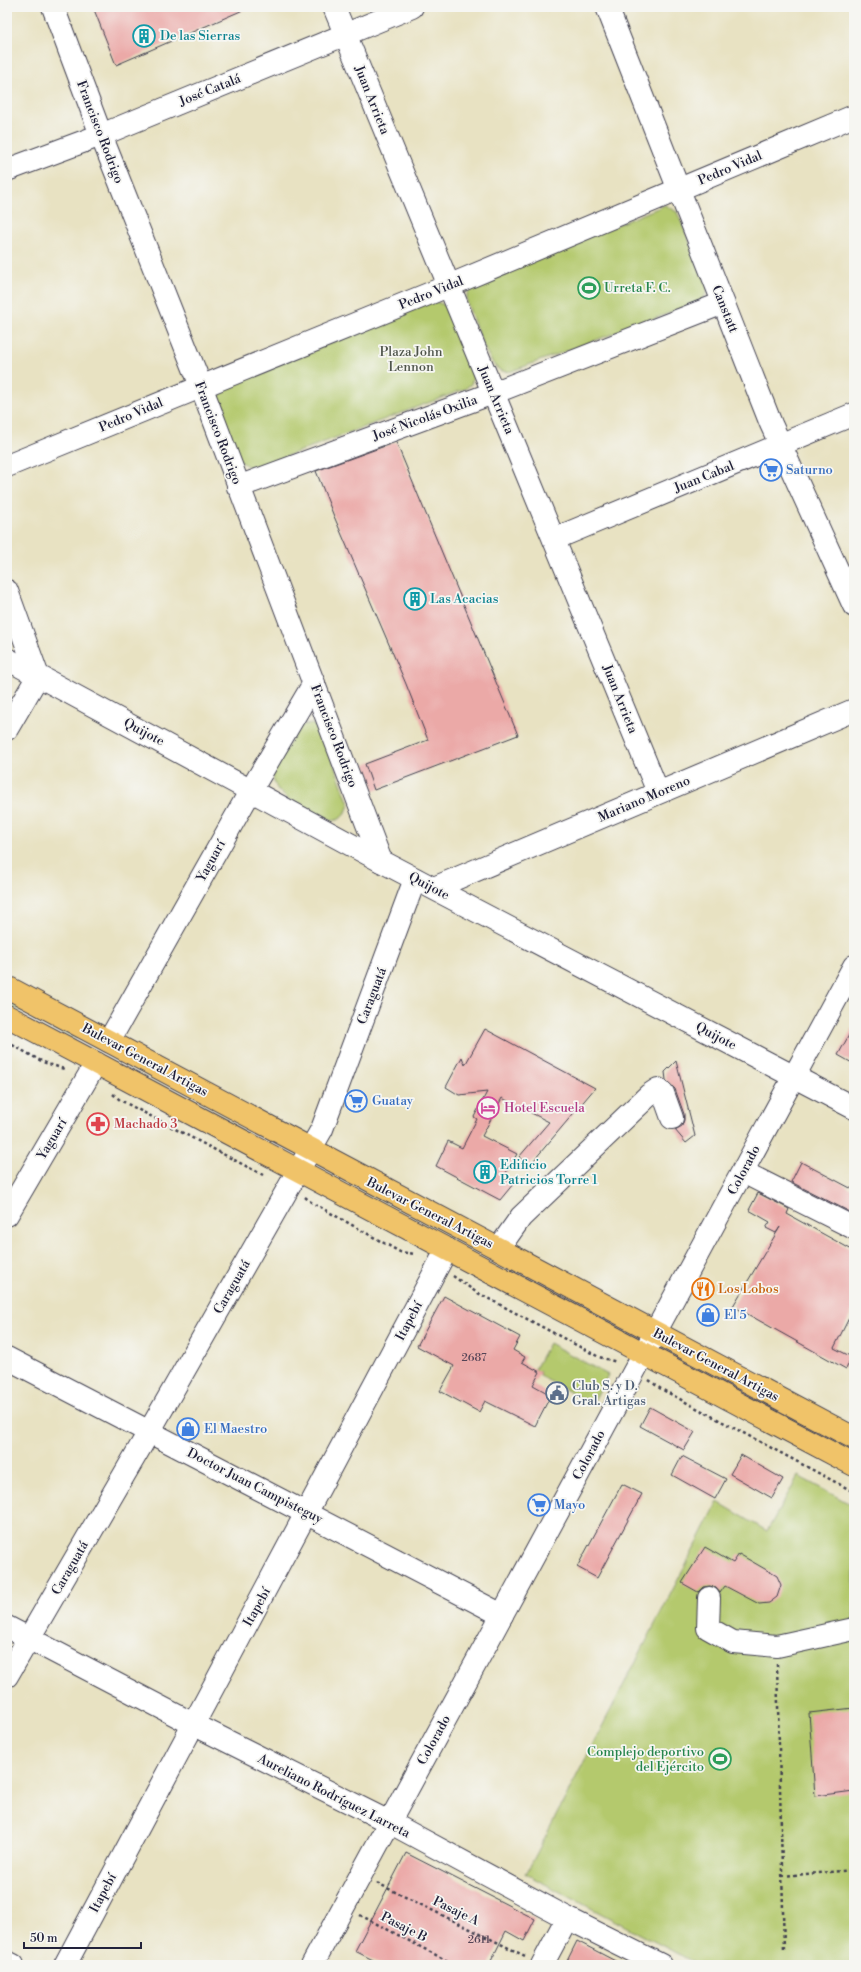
<svg xmlns="http://www.w3.org/2000/svg" width="861" height="1972" font-family="'Libre Bodoni',serif">
<rect width="100%" height="100%" fill="#f6f6f2"/>
<filter id="ink" filterUnits="userSpaceOnUse"><feTurbulence type="fractalNoise" baseFrequency=".025" numOctaves="2"/><feDisplacementMap in="SourceGraphic" scale="8" xChannelSelector="R" yChannelSelector="G"/><feConvolveMatrix kernelMatrix="1 2 1 2 8 2 1 2 1" color-interpolation-filters="sRGB"/></filter>
<filter id="wash" filterUnits="userSpaceOnUse"><feTurbulence type="fractalNoise" baseFrequency=".012" numOctaves="4" result="noise"/><feDisplacementMap in="SourceGraphic" scale="16" xChannelSelector="R" yChannelSelector="G"/><feGaussianBlur stdDeviation="0.9" result="paint"/><feColorMatrix in="noise" values="0 0 0 0 0 0 0 0 0 0 0 0 0 0 0 0 0 1.4 0 .05"/><feComposite in="paint" operator="in"/></filter>
<g filter="url(#wash)">
<rect width="100%" height="100%" fill="#e8e2c2"/>
<g fill="#b4c96d" stroke="#6b7654">
<path d="M665,205L677,212L708,286L707,292L702,301L512,371C506,372 502,372 497,368C486,358 473,319 467,303V295L473,284Z"/>
<path d="M434,301L447,306L475,373L471,384L465,389L263,465L249,467L237,459L217,400L225,386Z"/>
<path d="M312,724L321,730L349,804C347,813 340,823 329,820C317,815 288,801 280,792C275,787 273,780 272,772L301,725Z"/>
<path d="M7,1000L77,1037L75,1040L7,1004Z"/>
<path d="M549,1343L608,1375L592,1404L539,1375L540,1372L535,1369Z"/>
<path d="M798,1476L854,1506V1965H699L526,1874L718,1502L767,1531Z"/>
</g>
<g id="blocks">
<g fill="#eba9a7">
<path d="M93,7H250L116,65Z"/>
<path d="M396,442L518,735L374,790L365,764L428,740L406,684L333,514L316,471Z"/>
<path d="M854,1026V1064L838,1055Z"/>
<path d="M485,1029L595,1088L529,1166L519,1157L549,1122L502,1098L482,1136L517,1154L503,1178L514,1183L500,1200L436,1166L448,1141L462,1148L477,1119L474,1117L487,1092L459,1095L446,1087L462,1057L465,1065Z"/>
<path d="M676,1061L695,1136L686,1143L675,1130L682,1126L684,1120V1114L675,1089L666,1080L665,1072Z"/>
<path d="M801,1162L854,1190V1214L791,1182Z"/>
<path d="M758,1193L789,1209L787,1214L854,1251V1308L834,1348L852,1357L846,1369L733,1306L780,1227L776,1233L766,1228L770,1222L749,1210Z"/>
<path d="M444,1296L520,1337L513,1350L525,1357L522,1362L540,1372L533,1385L551,1395L535,1426L485,1401L479,1412L440,1391L454,1366L417,1346Z"/>
<path d="M650,1407L695,1432L684,1450L640,1426Z"/>
<path d="M741,1455L783,1479L772,1498L730,1474Z"/>
<path d="M682,1456L726,1479L715,1499L672,1475Z"/>
<path d="M622,1484L642,1494L597,1578L577,1567Z"/>
<path d="M705,1547L733,1563L739,1554L777,1576L781,1585L777,1597L769,1603L759,1604L725,1586L720,1593L716,1588L710,1586L703,1587L698,1592L682,1583Z"/>
<path d="M854,1708V1791L815,1796L809,1713Z"/>
<path d="M406,1853L535,1919L524,1941L506,1931L489,1965H383L355,1951Z"/>
<path d="M577,1941L623,1965H565Z"/>
</g>
</g>
</g>
<g filter="url(#ink)">
<use href="#blocks" fill-opacity="0" stroke="#403f4f" stroke-width="1"/>
<g fill="none" stroke-linecap="round" stroke-linejoin="round">
<g stroke="#403f4f" stroke-width="24">
<g id="minor">
<path d="M53,7L101,135L201,386L381,861"/>
<path d="M334,7L658,792"/>
<path d="M607,7L771,424L854,606"/>
<path d="M7,170L101,135L412,7"/>
<path d="M7,466L448,286L854,116"/>
<path d="M238,487L493,393L723,303"/>
<path d="M554,539L854,414"/>
<path d="M7,591L38,676"/>
<path d="M7,659L381,861L854,1108"/>
<path d="M7,729L38,676"/>
<path d="M434,888L854,710"/>
<path d="M109,1041L251,790L314,683"/>
<path d="M743,1172L854,1228"/>
<path d="M7,1215L96,1063"/>
<path d="M499,1248L521,1217L649,1095L658,1089L663,1093L672,1118"/>
<path d="M7,1358L502,1615"/>
<path d="M709,1598L708,1628L733,1642L777,1646L854,1629"/>
<path d="M7,1627L193,1724L389,1822L567,1918L661,1965"/>
<path d="M7,1676L149,1432L322,1129L415,879"/>
<path d="M7,1962L13,1965"/>
<path d="M65,1965L447,1249"/>
<path d="M312,1965L854,966"/>
<path d="M542,1965L567,1918"/>
</g>
</g>
<g stroke="#403f4f" stroke-width="24">
<g id="major">
<path d="M7,987L854,1438"/>
<path d="M7,1016L854,1465"/>
</g>
</g>
<g stroke="#403f4f" stroke-width="2.5" stroke-dasharray="3 3" stroke-linecap="butt">
<path d="M7,1042L43,1062L64,1069"/>
<path d="M113,1094L120,1100L263,1175"/>
<path d="M305,1197L311,1202L400,1252L415,1254"/>
<path d="M453,1276L476,1292L599,1357L617,1362"/>
<path d="M649,1380L661,1389L854,1492"/>
<path d="M777,1664L784,1951"/>
<path d="M782,1876L854,1870"/>
<path d="M377,1883L525,1956"/>
<path d="M360,1915L455,1965"/>
</g>
<use href="#minor" stroke="#fff" stroke-width="22"/>
<use href="#major" stroke="#f0c369" stroke-width="22"/>
</g>
</g>
<defs>
<g id="building-ring" transform="scale(1.15)"><circle r="9.5" fill="#f6f6f2" stroke="#0f9aa8" stroke-width="1.5"/><path d="M-4-6H4V6H1V3H-1V6H-4ZM-2.5-4.3h1.7v1.8h-1.7ZM.8-4.3h1.7v1.8H.8ZM-2.5-1h1.7V.8h-1.7ZM.8-1h1.7V.8H.8Z" fill="#0f9aa8"/></g>
<g id="stadium-ring" transform="scale(1.15)"><circle r="9.5" fill="#f6f6f2" stroke="#2e9e5b" stroke-width="1.5"/><path d="M0-5a6.5 5 0 1 0 0 10a6.5 5 0 1 0 0-10ZM-3.5-1.8h7v3.6h-7Z" fill="#2e9e5b"/></g>
<g id="supermarket-ring" transform="scale(1.15)"><circle r="9.5" fill="#f6f6f2" stroke="#3f7fe0" stroke-width="1.5"/><path d="M-6-5.5h2.5l.6 2H6L4.5 2H-2.5L-4.4-4H-6ZM-1.5 3.2a1.3 1.3 0 1 0 .1 0ZM3 3.2a1.3 1.3 0 1 0 .1 0Z" fill="#3f7fe0"/></g>
<g id="hotel-ring" transform="scale(1.15)"><circle r="9.5" fill="#f6f6f2" stroke="#d1479c" stroke-width="1.5"/><path d="M-6-4.5h1.5V1H6V5H4.5V3h-9V5H-6ZM-4 0a1.8 1.8 0 1 1 3.6 0ZM.5 0V-2.5h3Q6-2.5 6 0Z" fill="#d1479c"/></g>
<g id="pharmacy-ring" transform="scale(1.15)"><circle r="9.5" fill="#f6f6f2" stroke="#e0444e" stroke-width="1.5"/><path d="M-2-6h4v4h4v4h-4v4h-4v-4h-4v-4h4Z" fill="#e0444e"/></g>
<g id="restaurant-ring" transform="scale(1.15)"><circle r="9.5" fill="#f6f6f2" stroke="#e8710a" stroke-width="1.5"/><path d="M-5-6h1v4h1v-4h1v4h1v-4h1v5L-1.5 .5V6h-2V.5L-5-1ZM5-6V6H3V1.5H1.5Q1.5-4 5-6Z" fill="#e8710a"/></g>
<g id="shop-ring" transform="scale(1.15)"><circle r="9.5" fill="#f6f6f2" stroke="#3f7fe0" stroke-width="1.5"/><path d="M-5-2.5h2.3a2.7 3.5 0 0 1 5.4 0H5L5.5 6h-11ZM-1.5-2.5h3a1.5 2.3 0 0 0-3 0Z" fill="#3f7fe0"/></g>
<g id="civic-ring" transform="scale(1.15)"><circle r="9.5" fill="#f6f6f2" stroke="#5c6f8a" stroke-width="1.5"/><path d="M-.6-6.5H3V-4.5H.6V-3L4-1V1h2V6H-6V1h2V-1L-.6-3ZM-1.2 2.5V6h2.4V2.5Z" fill="#5c6f8a"/></g>
</defs>
<g fill-rule="evenodd">
<use href="#building-ring" x="144" y="36"/>
<use href="#stadium-ring" x="589" y="288"/>
<use href="#supermarket-ring" x="771" y="470"/>
<use href="#building-ring" x="415" y="599"/>
<use href="#supermarket-ring" x="356" y="1101"/>
<use href="#hotel-ring" x="488" y="1108"/>
<use href="#pharmacy-ring" x="98" y="1124"/>
<use href="#building-ring" x="485" y="1172"/>
<use href="#restaurant-ring" x="703" y="1289"/>
<use href="#shop-ring" x="708" y="1315"/>
<use href="#civic-ring" x="557" y="1393"/>
<use href="#shop-ring" x="188" y="1429"/>
<use href="#supermarket-ring" x="539" y="1505"/>
<use href="#stadium-ring" x="720" y="1759"/>
</g>
<g text-anchor="middle" dominant-baseline="central" stroke-width="3.5" stroke-linejoin="round" paint-order="stroke">
<g font-size="11" fill="#544456">
<text x="474" y="1358">2687</text>
<text x="479" y="1940">2611</text>
</g>
<g font-size="13" fill="#0d838f" stroke="#f6f6f2" text-anchor="start">
<text x="160" y="36">De las Sierras</text>
<text x="430" y="599">Las Acacias</text>
<text x="500" y="1165">Edificio<tspan x="500" dy="15">Patricios Torre 1</tspan></text>
</g>
<g font-size="13" fill="#22223b" stroke="#f6f6f2">
<text transform="translate(210 90) rotate(-22)">José Catalá</text>
<text transform="translate(372 100) rotate(68)">Juan Arrieta</text>
<text transform="translate(100 132) rotate(69)">Francisco Rodrigo</text>
<text transform="translate(730 168) rotate(-23)">Pedro Vidal</text>
<text transform="translate(431 293) rotate(-22)">Pedro Vidal</text>
<text transform="translate(725 309) rotate(68)">Canstatt</text>
<text transform="translate(496 400) rotate(67)">Juan Arrieta</text>
<text transform="translate(131 415) rotate(-23)">Pedro Vidal</text>
<text transform="translate(425 418) rotate(-20)">José Nicolás Oxilia</text>
<text transform="translate(218 433) rotate(69)">Francisco Rodrigo</text>
<text transform="translate(704 477) rotate(-22)">Juan Cabal</text>
<text transform="translate(620 699) rotate(68)">Juan Arrieta</text>
<text transform="translate(144 732) rotate(28)">Quijote</text>
<text transform="translate(334 736) rotate(69)">Francisco Rodrigo</text>
<text transform="translate(644 799) rotate(-23)">Mariano Moreno</text>
<text transform="translate(211 861) rotate(-61)">Yaguarí</text>
<text transform="translate(429 886) rotate(28)">Quijote</text>
<text transform="translate(372 996) rotate(-69)">Caraguatá</text>
<text transform="translate(716 1036) rotate(28)">Quijote</text>
<text transform="translate(145 1060) rotate(28)">Bulevar General Artigas</text>
<text transform="translate(52 1139) rotate(-59)">Yaguarí</text>
<text transform="translate(744 1170) rotate(-62)">Colorado</text>
<text transform="translate(430 1213) rotate(27)">Bulevar General Artigas</text>
<text transform="translate(232 1287) rotate(-60)">Caraguatá</text>
<text transform="translate(409 1321) rotate(-62)">Itapebí</text>
<text transform="translate(716 1365) rotate(28)">Bulevar General Artigas</text>
<text transform="translate(589 1455) rotate(-62)">Colorado</text>
<text transform="translate(255 1486) rotate(27)">Doctor Juan Campisteguy</text>
<text transform="translate(70 1568) rotate(-60)">Caraguatá</text>
<text transform="translate(257 1607) rotate(-61)">Itapebí</text>
<text transform="translate(434 1740) rotate(-61)">Colorado</text>
<text transform="translate(334 1796) rotate(27)">Aureliano Rodríguez Larreta</text>
<text transform="translate(103 1893) rotate(-62)">Itapebí</text>
<text transform="translate(456 1911) rotate(26)">Pasaje A</text>
<text transform="translate(404 1927) rotate(27)">Pasaje B</text>
</g>
<g font-size="13" fill="#27864d" stroke="#f6f6f2" text-anchor="start">
<text x="604" y="288">Urreta F. C.</text>
<text x="704" y="1752" text-anchor="end">Complejo deportivo<tspan x="704" dy="15">del Ejército</tspan></text>
</g>
<g font-size="13" fill="#4e544a" stroke="#f6f6f2">
<text x="411" y="352">Plaza John<tspan x="411" dy="15">Lennon</tspan></text>
</g>
<g font-size="13" fill="#366cbe" stroke="#f6f6f2" text-anchor="start">
<text x="786" y="470">Saturno</text>
<text x="372" y="1101">Guatay</text>
<text x="724" y="1315">El 5</text>
<text x="204" y="1429">El Maestro</text>
<text x="554" y="1505">Mayo</text>
</g>
<g font-size="13" fill="#b23c85" stroke="#f6f6f2" text-anchor="start">
<text x="504" y="1108">Hotel Escuela</text>
</g>
<g font-size="13" fill="#be3a42" stroke="#f6f6f2" text-anchor="start">
<text x="114" y="1124">Machado 3</text>
</g>
<g font-size="13" fill="#c56008" stroke="#f6f6f2" text-anchor="start">
<text x="718" y="1289">Los Lobos</text>
</g>
<g font-size="13" fill="#4e5e75" stroke="#f6f6f2" text-anchor="start">
<text x="572" y="1386">Club S. y D.<tspan x="572" dy="15">Gral. Artigas</tspan></text>
</g>
</g>
<rect width="861" height="1972" fill="none" stroke="#f6f6f2" stroke-width="24"/>
<path d="M24 1942v6h117v-6" fill="none" stroke="#22223b" stroke-width="2"/>
<text x="30" y="1942" font-size="12" fill="#22223b" stroke="#f6f6f2" stroke-width="3" paint-order="stroke">50 m</text>
</svg>
